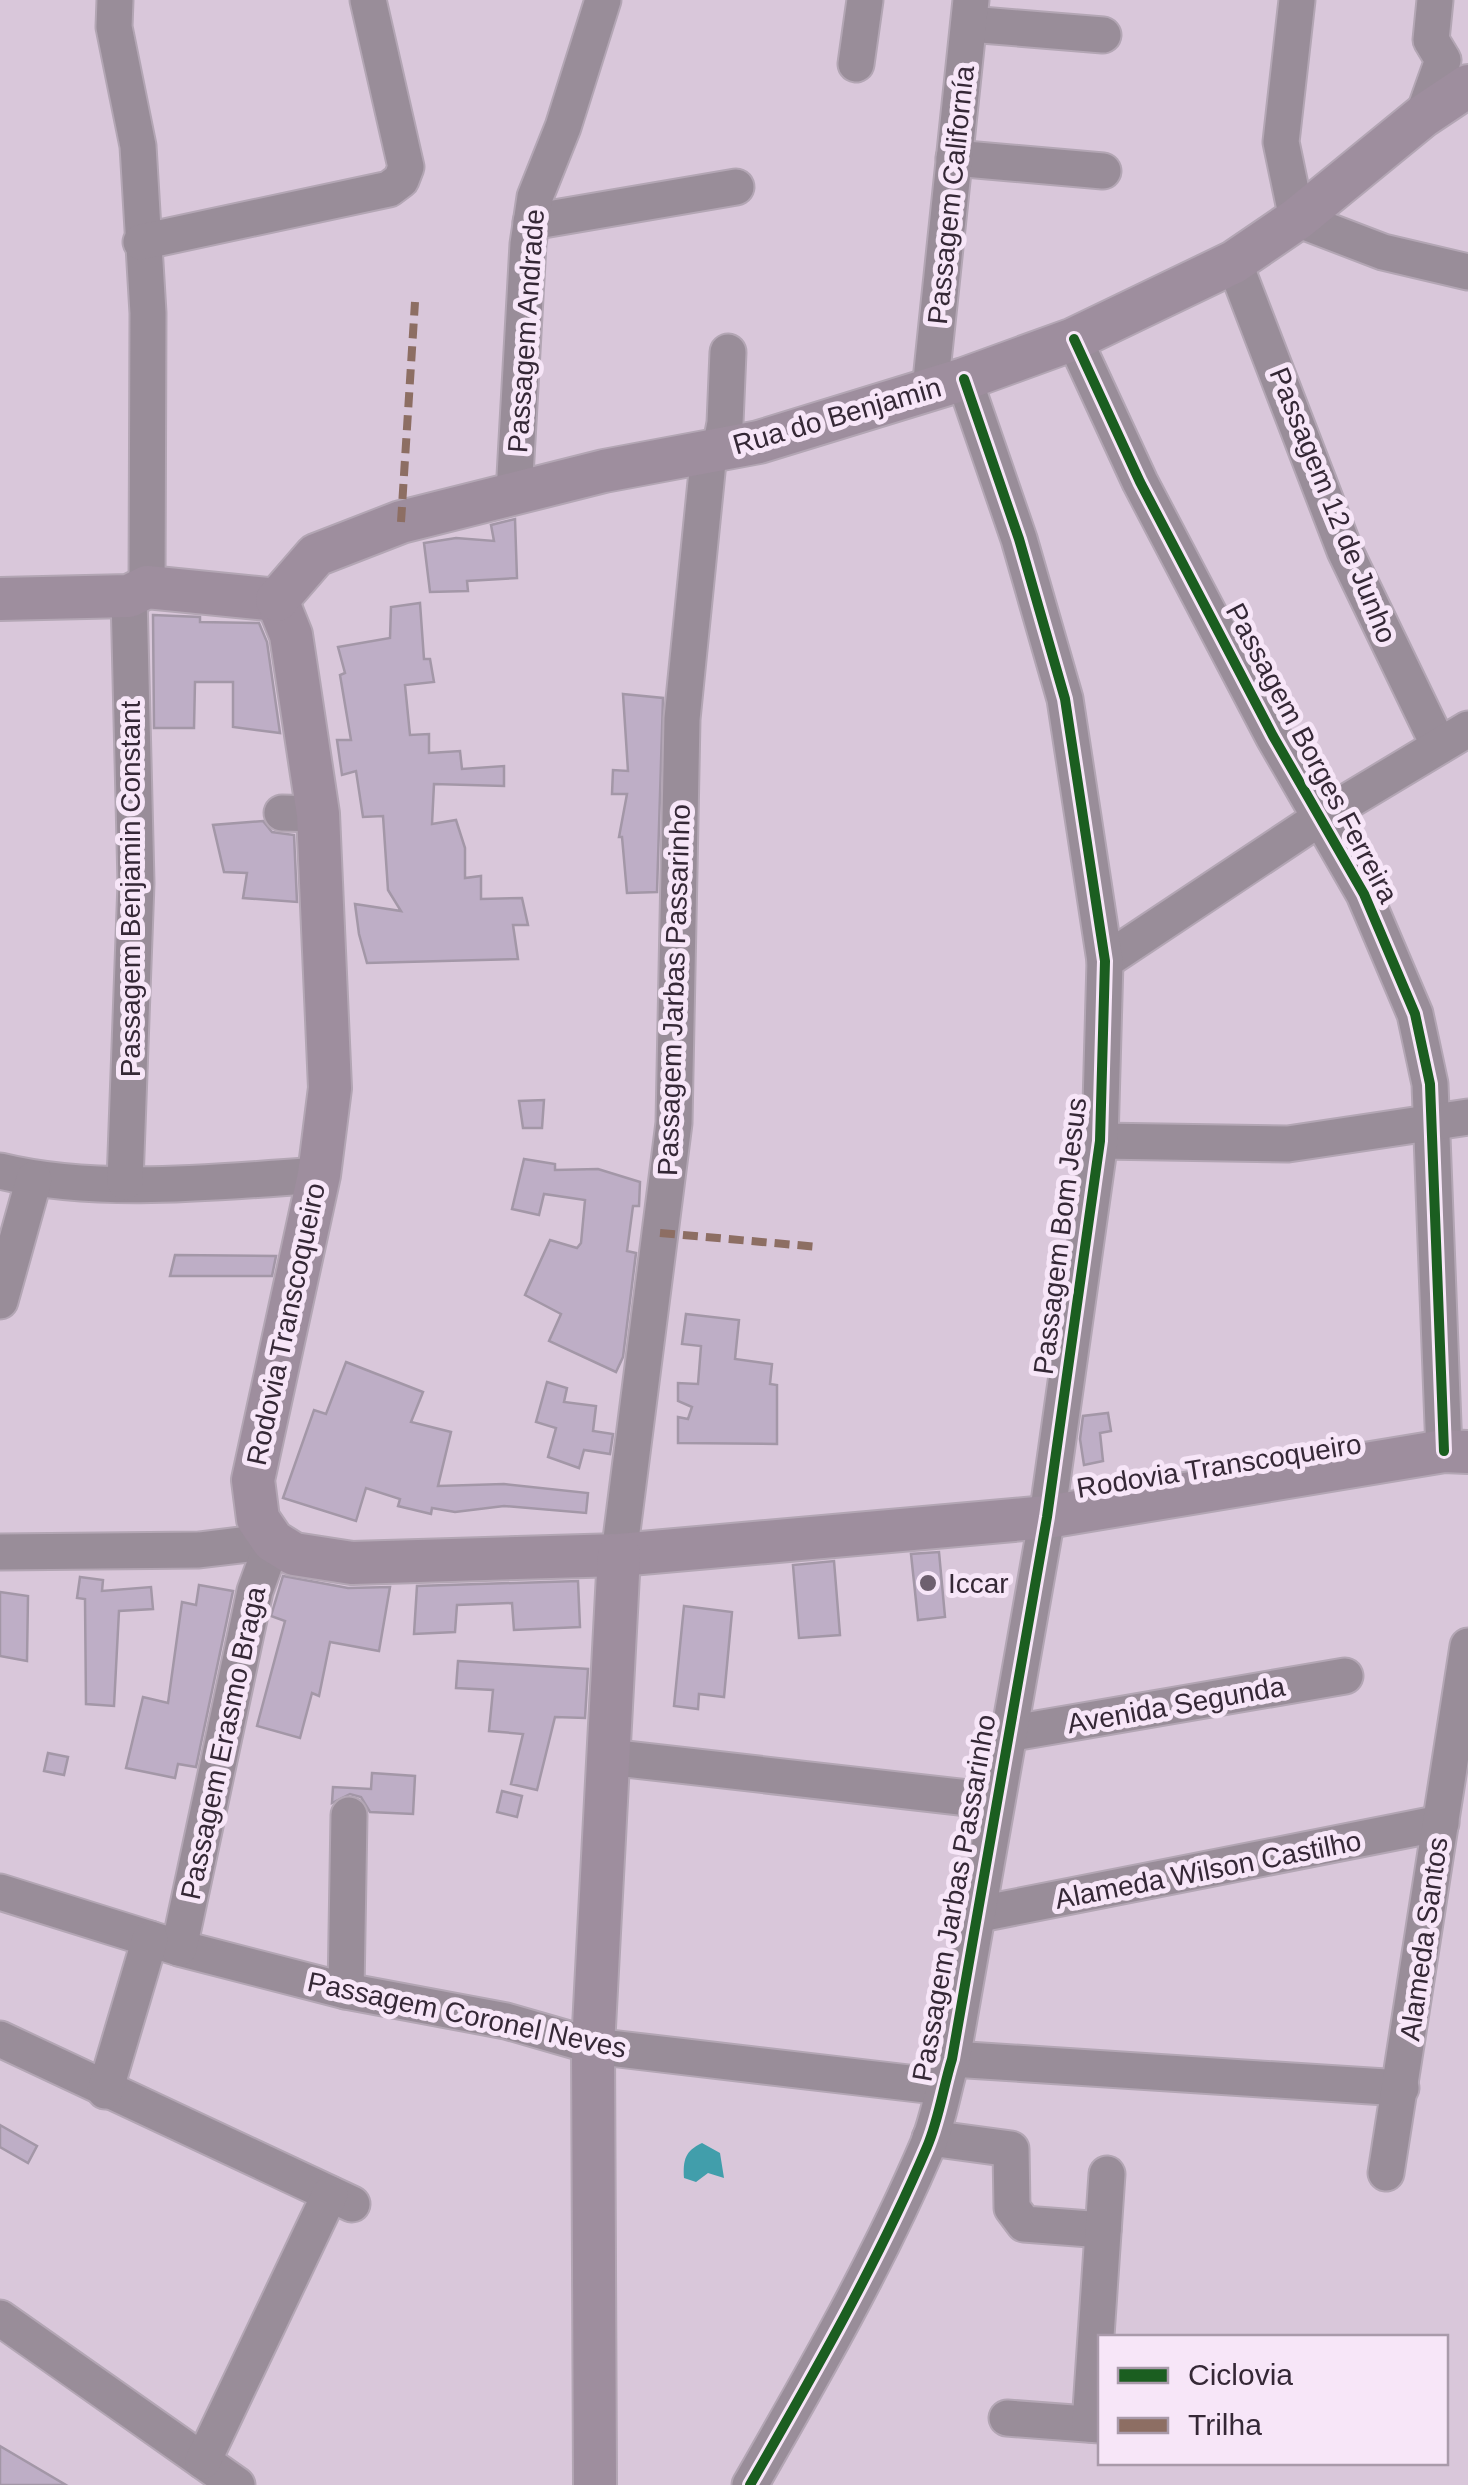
<svg xmlns="http://www.w3.org/2000/svg" width="1468" height="2485" font-family="Helvetica,sans-serif">
<rect width="100%" height="100%" fill="#d9c7da"/>
<path fill="#419eab" d="M702,2143L720,2153L724,2178L708,2173L696,2182L684,2178C683,2160 685,2151 702,2143Z"/>
<g fill="#beaec6" stroke="#a397a7" stroke-width="2.5">
<path d="M515,519L517,578L467,581L468,591L430,592L424,543L456,538L494,541L491,525Z"/>
<path d="M420,603L424,659H430L434,682L405,685L410,735L429,734V753L460,751L462,769L504,766V786L434,784L432,824L456,820L465,848V878L481,876V899L522,898L528,925H513L518,959L367,963L359,934L355,904L401,911L388,890L383,816L363,817L356,771L342,775L337,740H351L340,675L345,673L338,647L390,638L391,607Z"/>
<path d="M153,615L200,617V622L259,623L267,642L280,733L233,727V682H195L194,728H154Z"/>
<path d="M623,694L663,698L657,892L627,893L622,837H619L627,794H612L613,770L628,771Z"/>
<path d="M263,821L272,832L294,835L297,902L243,898L247,873L224,872L213,825Z"/>
<path d="M544,1100L542,1128H523L519,1101Z"/>
<path d="M524,1159L555,1164V1170L598,1169L640,1182L639,1206H633L627,1251L636,1253L623,1357L616,1372L549,1341L561,1314L525,1295L550,1240L577,1248L581,1243L585,1200L544,1194L539,1215L512,1209Z"/>
<path d="M175,1255L276,1256L272,1276H170Z"/>
<path d="M686,1314L739,1320L735,1359L772,1364L770,1384L777,1385V1444L678,1443V1417L688,1419L692,1407L678,1401V1383L698,1384L701,1346L682,1344Z"/>
<path d="M346,1362L423,1392L411,1422L451,1432L438,1486L504,1484L588,1493L586,1513L504,1506L455,1512L432,1508L431,1514L398,1506L400,1499L366,1488L356,1521L283,1498L314,1410L326,1414Z"/>
<path d="M547,1382L567,1388L564,1402L596,1406L593,1431L613,1434L610,1454L584,1450L579,1468L548,1457L556,1428L536,1422Z"/>
<path d="M1108,1413L1111,1431L1100,1433L1103,1461L1084,1465L1080,1439L1083,1416Z"/>
<path d="M939,1552L945,1617L918,1620L911,1554Z"/>
<path d="M834,1561L840,1635L799,1638L793,1565Z"/>
<path d="M283,1576L348,1588L390,1587L379,1651L330,1642L319,1696L312,1693L300,1738L257,1726L285,1621L271,1616Z"/>
<path d="M80,1577L103,1580L102,1591L151,1587L153,1609L119,1611L114,1706L86,1704L85,1599L77,1598Z"/>
<path d="M578,1581L580,1627L514,1630L512,1603L457,1605L455,1632L414,1634L417,1586Z"/>
<path d="M199,1585L233,1591L196,1767L178,1764L175,1778L126,1768L143,1697L168,1703L182,1602L196,1605Z"/>
<path d="M0,1592L28,1596L27,1661L0,1656Z"/>
<path d="M684,1606L732,1612L724,1697L699,1694L698,1709L674,1706Z"/>
<path d="M458,1661L588,1669L585,1718L555,1717L537,1790L511,1784L523,1734L489,1731L493,1690L456,1688Z"/>
<path d="M48,1753L68,1757L64,1775L44,1771Z"/>
<path d="M372,1773L415,1776L413,1814L370,1812L361,1797L350,1794L332,1803L333,1787L371,1789Z"/>
<path d="M502,1791L522,1796L517,1817L497,1812Z"/>
<path d="M0,2125L37,2146L28,2163L0,2147Z"/>
<path d="M0,2446L66,2485H0Z"/>
</g>
<g fill="none" stroke-linecap="round" stroke-linejoin="round">
<g stroke="#b3a6b4" stroke-width="39">
<g id="minor">
<path d="M115,0L114,27L138,146L148,313L147,587"/>
<path d="M1297,0L1281,142L1297,219L1383,252L1468,272"/>
<path d="M969,24L1103,35"/>
<path d="M856,64L865,0"/>
<path d="M1423,116L1443,60L1431,40L1435,0"/>
<path d="M954,158L1103,171"/>
<path d="M531,222L736,187"/>
<path d="M141,242L389,189L401,180L406,167L368,0"/>
<path d="M1234,262L1345,551L1439,746"/>
<path d="M1074,339L1140,482L1273,736L1364,894L1415,1014L1430,1084L1444,1451"/>
<path d="M930,390L971,0"/>
<path d="M720,449L725,423L728,352"/>
<path d="M514,494L528,244L535,197L563,127L603,0"/>
<path d="M282,813L318,814"/>
<path d="M1105,961L1320,818L1468,729"/>
<path d="M1100,1141L1288,1144L1468,1117"/>
<path d="M0,1171C97,1195 219,1182 319,1175"/>
<path d="M125,1182L136,883L129,596"/>
<path d="M0,1301L34,1179"/>
<path d="M0,1552L199,1550L273,1541"/>
<path d="M619,1555L674,1123L682,719L709,452"/>
<path d="M1007,1734L1345,1676"/>
<path d="M608,1757L995,1801"/>
<path d="M0,1892L179,1948L346,1991L506,2021L593,2046L943,2087"/>
<path d="M975,1915L1441,1823"/>
<path d="M179,1948L255,1591L273,1541"/>
<path d="M346,1991L349,1815"/>
<path d="M0,2039L352,2204"/>
<path d="M952,2059L1401,2088"/>
<path d="M105,2091L150,1939"/>
<path d="M930,2138L1011,2149L1012,2208L1024,2224L1103,2230"/>
<path d="M1386,2173L1468,1646"/>
<path d="M0,2318L237,2485"/>
<path d="M1007,2418L1100,2425"/>
<path d="M1090,2424L1107,2174"/>
<path d="M203,2461L330,2194"/>
<path d="M750,2485C813,2375 877,2264 927,2147C939,2119 943,2088 952,2059L1047,1517L1100,1141L1105,961L1065,699L1019,539L964,379"/>
</g>
</g>
<g stroke="#b3a6b4" stroke-width="46">
<g id="major">
<path d="M0,599L129,596L147,587L277,600"/>
<path d="M277,600L291,635L318,814L330,1088L319,1175L253,1480L258,1519L273,1541L294,1554L352,1563L619,1555L1047,1517L1444,1451L1468,1452"/>
<path d="M277,600L316,555L401,522L604,471L759,442L964,379L1074,339L1234,262L1297,219L1423,116L1468,86"/>
<path d="M595,2485L593,2046L619,1555"/>
</g>
</g>
<use href="#minor" stroke="#998d99" stroke-width="35"/>
<use href="#major" stroke="#9e8e9e" stroke-width="42"/>
<g stroke="#8d6e63" stroke-width="8" stroke-dasharray="15 8" stroke-linecap="butt">
<path d="M401,522L415,302"/>
<path d="M660,1233L819,1247"/>
</g>
<g stroke="#f7e6f8" stroke-width="16">
<g id="cycleway">
<path d="M1074,339L1140,482L1273,736L1364,894L1415,1014L1430,1084L1444,1451"/>
<path d="M750,2485C813,2375 877,2264 927,2147C939,2119 943,2088 952,2059L1047,1517L1100,1141L1105,961L1065,699L1019,539L964,379"/>
</g>
</g>
<use href="#cycleway" stroke="#1b5e20" stroke-width="10"/>
</g>
<circle fill="#6e606f" stroke="#f7e6f8" stroke-width="4" cx="928" cy="1583" r="10"/>
<g text-anchor="middle" dominant-baseline="central" stroke-width="10" stroke-linejoin="round" paint-order="stroke">
<g font-size="28" fill="#352836" stroke="#f7e6f8">
<text transform="translate(951 195) rotate(-84)">Passagem Californía</text>
<text transform="translate(526 331) rotate(-86)">Passagem Andrade</text>
<text transform="translate(837 416) rotate(-16)">Rua do Benjamin</text>
<text transform="translate(1333 505) rotate(68)">Passagem 12 de Junho</text>
<text transform="translate(1312 753) rotate(62)">Passagem Borges Ferreira</text>
<text transform="translate(130 889) rotate(-90)">Passagem Benjamin Constant</text>
<text transform="translate(674 990) rotate(-88)">Passagem Jarbas Passarinho</text>
<text transform="translate(1060 1236) rotate(-83)">Passagem Bom Jesus</text>
<text transform="translate(286 1324) rotate(-78)">Rodovia Transcoqueiro</text>
<text transform="translate(1219 1466) rotate(-9)">Rodovia Transcoqueiro</text>
<text transform="translate(1176 1705) rotate(-10)">Avenida Segunda</text>
<text transform="translate(223 1743) rotate(-78)">Passagem Erasmo Braga</text>
<text transform="translate(1208 1870) rotate(-11)">Alameda Wilson Castilho</text>
<text transform="translate(954 1898) rotate(-80)">Passagem Jarbas Passarinho</text>
<text transform="translate(1424 1939) rotate(-82)">Alameda Santos</text>
<text transform="translate(467 2015) rotate(12)">Passagem Coronel Neves</text>
</g>
<g font-size="28" fill="#352836" stroke="#f7e6f8" text-anchor="start">
<text x="948" y="1583">Iccar</text>
</g>
</g>
<rect x="1098" y="2335" width="350" height="130" fill="#f7e6f8" stroke="#a99aaa" stroke-width="2.5"/>
<rect x="1118" y="2368" width="50" height="15" fill="#1b5e20" stroke="#a99aaa" stroke-width="2.5"/>
<text x="1188" y="2385" font-size="30" fill="#352836">Ciclovia</text>
<rect x="1118" y="2418" width="50" height="15" fill="#8d6e63" stroke="#a99aaa" stroke-width="2.5"/>
<text x="1188" y="2435" font-size="30" fill="#352836">Trilha</text>
</svg>
